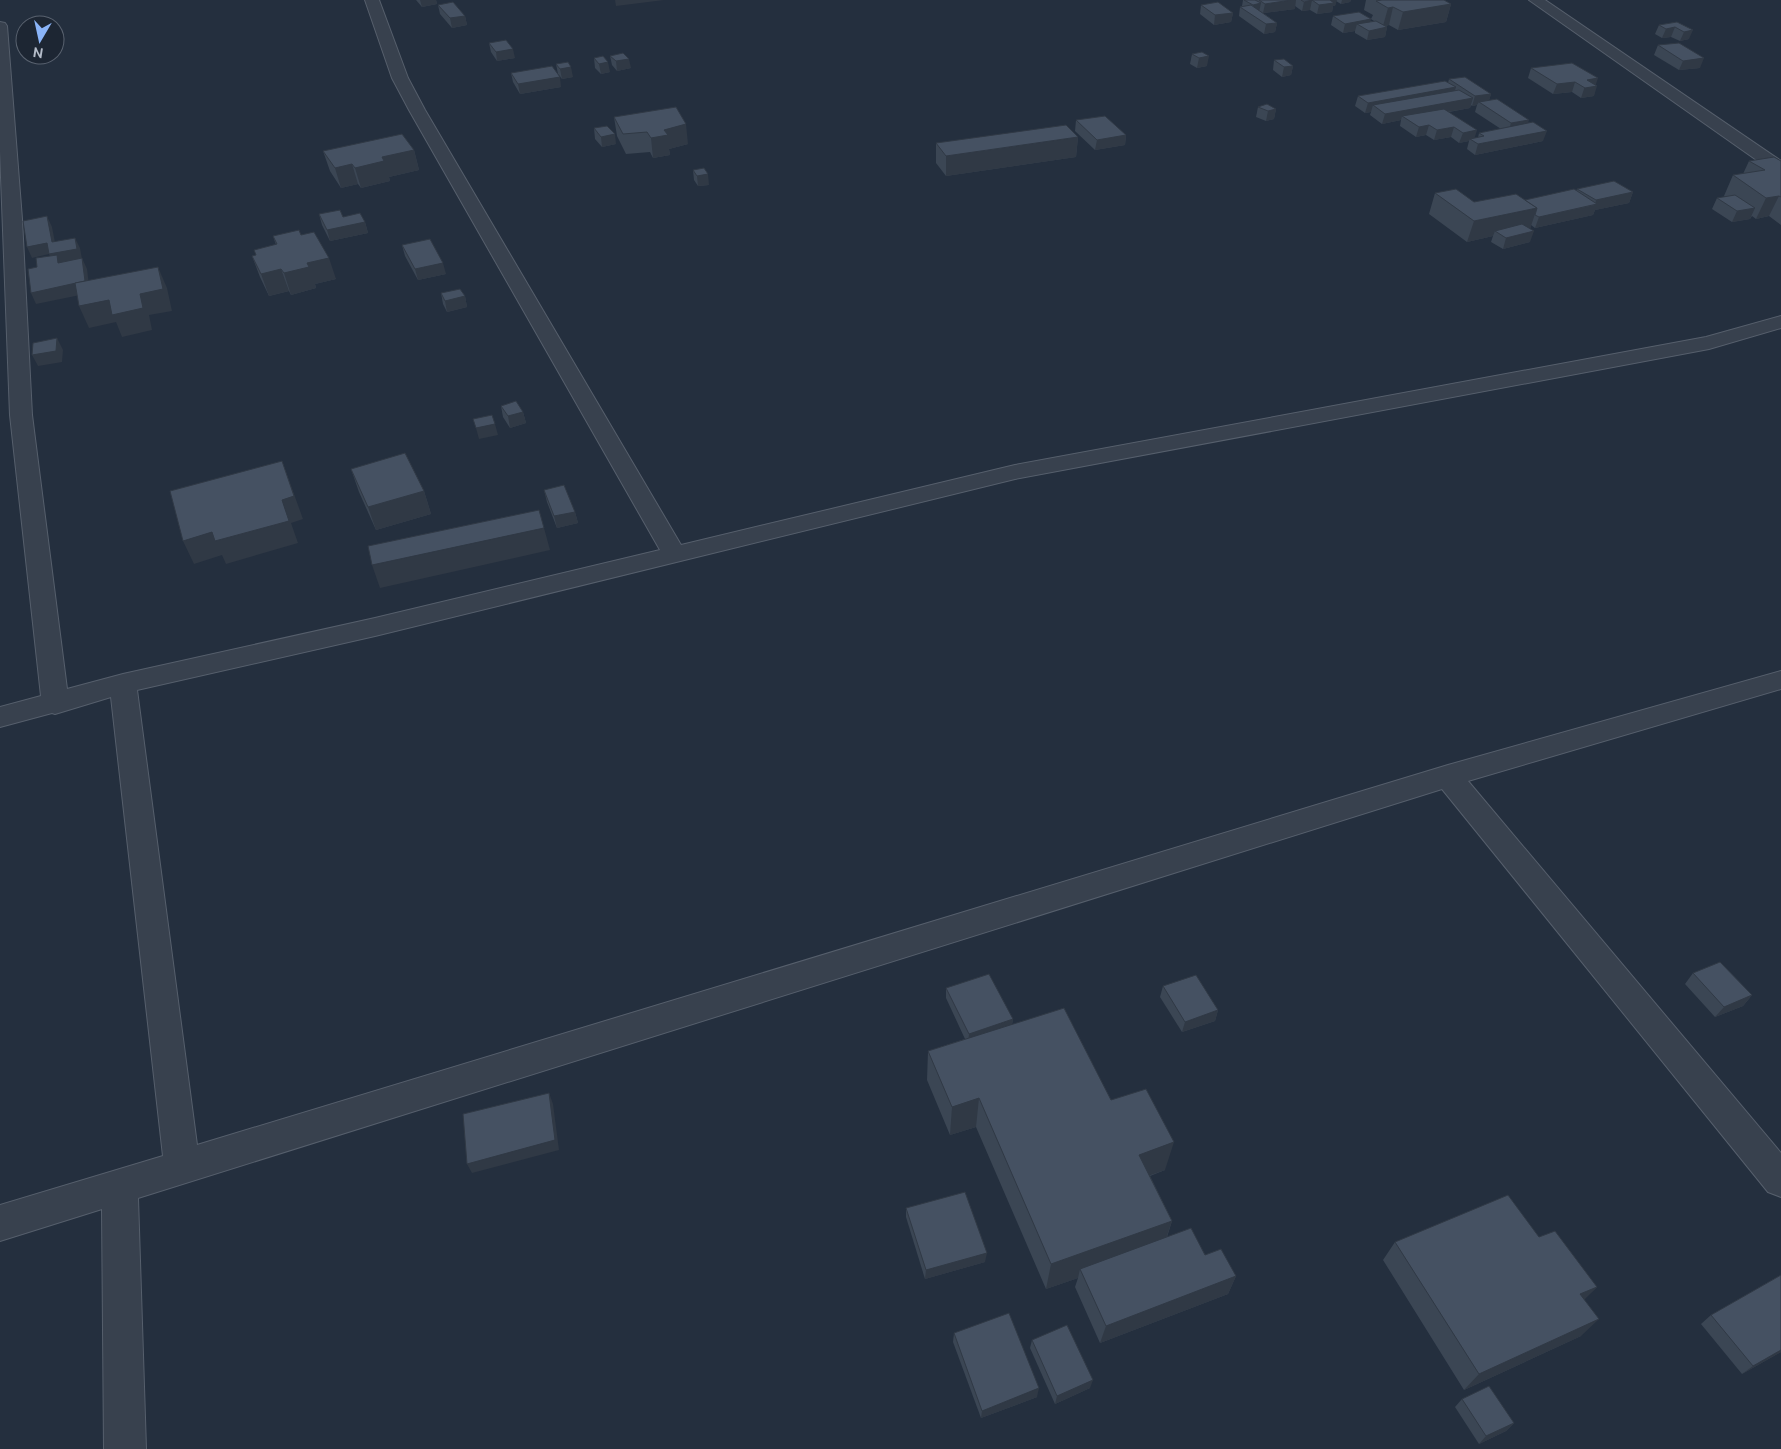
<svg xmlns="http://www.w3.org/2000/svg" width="1781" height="1449" font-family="Ubuntu,sans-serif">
<rect width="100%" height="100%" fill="#242f3e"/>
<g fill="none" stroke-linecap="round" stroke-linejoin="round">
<g stroke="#565f6c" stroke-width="2">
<g id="minor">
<path d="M365,0H379L408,78L425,110L681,545L1015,465L1706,337L1781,316V328L1709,349L1015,479L375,636L137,690L197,1145L1448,765L1781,671V689L1468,781L1781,1153V1197L1768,1192L1442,789L138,1198L146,1449H104L102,1209L0,1241V1205L163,1156L111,697L55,714L52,713L0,727V707L41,696L10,415L0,151V22L5,23L7,26L22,219L32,415L67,689L123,674L375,618L660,550L409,110L392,78Z"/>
<path d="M1529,0H1545L1781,161V174L1775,173Z"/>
</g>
</g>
<use href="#minor" fill="#38414e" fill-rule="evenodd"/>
</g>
<g fill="#3b4654" fill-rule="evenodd">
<path d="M416,0H436L437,4L422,7Z"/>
<path d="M1243,0H1351L1350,2L1341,4L1336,1L1335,6H1333L1332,12L1317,14L1310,10L1302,11L1295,6V9L1263,13L1277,23L1275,32L1264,34L1239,16L1240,7L1242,6Z"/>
<path d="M1366,0H1444L1451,4L1446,22L1398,30L1389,25L1385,26L1387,27L1385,37L1367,40L1355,33V31L1343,33L1331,25L1333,16L1371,21H1374L1371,19L1373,15L1364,10Z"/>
<path d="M438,5L465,16L467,25L452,28L440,14Z"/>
<path d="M1201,5L1233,13L1231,22L1214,25L1200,14Z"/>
<path d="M1677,22L1689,39L1680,41L1671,37L1662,38L1655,34L1659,25Z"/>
<path d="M489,43L515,58L497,61L491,52Z"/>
<path d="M1658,45L1700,68L1679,70L1654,55Z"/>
<path d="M1202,52L1207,66L1197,68L1190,64L1192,54Z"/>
<path d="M610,56L631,68L617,71L612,65Z"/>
<path d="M594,58L610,72L601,74L595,68Z"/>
<path d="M1274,60L1293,66L1291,75L1282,77L1273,70Z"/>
<path d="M556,64L573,77L562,79L558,74Z"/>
<path d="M1531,68L1595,85L1594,96L1581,98L1572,92L1553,94L1528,78Z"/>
<path d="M511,73L561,87L520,94L513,82Z"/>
<path d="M1449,79L1491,94L1489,100L1528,123L1543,141L1475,155L1467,149L1469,141L1459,143L1451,137L1434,140L1426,135L1416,137L1400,126L1401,120L1382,124L1370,115L1371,112L1365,113L1355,106L1358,96L1448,83ZM1471,105L1472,106L1477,105L1475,112L1501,129L1479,133L1478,138H1475L1449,112L1470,108Z"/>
<path d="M1258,107L1276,109L1274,119L1266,121L1256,117Z"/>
<path d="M614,117L688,144L669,149L670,155L653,158L650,152L626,154L617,136Z"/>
<path d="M1076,120L1126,135L1125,145L1095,150L1075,131Z"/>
<path d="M594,128L616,144L602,147L595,139Z"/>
<path d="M1078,137L1076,157L946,176L936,163V143Z"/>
<path d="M414,150L419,170L389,177L390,181L361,188L358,184L341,188L330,171L323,151Z"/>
<path d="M1749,161H1781V225L1769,216L1756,219L1752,216L1750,219L1732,222L1712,209L1717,198L1726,197L1724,196L1733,175L1743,174Z"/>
<path d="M693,170L709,185L698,186L694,180Z"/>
<path d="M1577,189L1633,192L1629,203L1595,210L1593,215L1535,228L1531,225L1530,229V242L1503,249L1491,242L1493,236L1467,242L1429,214L1435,193L1474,202L1525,200L1576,191Z"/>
<path d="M319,214L343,217L365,222L368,233L330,241L322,225Z"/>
<path d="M301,235L336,279L315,284L316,288L291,295L289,291L269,296L260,277L252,256L256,255L276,245L273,236Z"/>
<path d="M402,245L446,274L418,280L405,256Z"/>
<path d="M441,293L465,296L467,307L447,312L443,304Z"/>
<path d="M501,406L523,412L526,423L510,428L503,417Z"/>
<path d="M351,469L424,491L431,514L376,530L359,492Z"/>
<path d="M544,490L575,512L578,523L557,528L547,502Z"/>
<path d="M1693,973L1752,995L1743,1006L1715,1017L1685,984Z"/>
<path d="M1163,986L1218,1010L1215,1021L1182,1032L1160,997Z"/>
<path d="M946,988L1013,1019L1012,1025L1111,1100L1165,1170L1150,1176L1172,1221L1167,1237L1205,1255L1236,1276L1228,1294L1100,1343L1075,1287L1078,1278L1046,1289L976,1127L950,1135L927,1080L928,1051L965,1039L946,998Z"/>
<path d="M906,1208L985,1262L925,1279L906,1217Z"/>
<path d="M1539,1237L1597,1287L1584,1299L1581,1336L1464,1390L1383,1260L1395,1242Z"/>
<path d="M1781,1275V1352L1742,1374L1701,1324L1711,1315Z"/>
<path d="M954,1333L1037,1397L981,1418L953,1342Z"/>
<path d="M1032,1340L1090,1388L1055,1404L1030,1348Z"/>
<path d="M1462,1399L1514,1423L1506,1431L1479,1444L1455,1407Z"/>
</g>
<g fill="#303945">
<path d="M420,0H436L437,4L422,7Z"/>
<path d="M615,0H664L616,6Z"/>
<path d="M1291,0H1296L1295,9L1263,13L1265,4Z"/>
<path d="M1312,0L1310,10L1302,11L1304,2Z"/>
<path d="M1327,0H1337L1335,6H1333L1332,12L1317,14L1319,5Z"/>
<path d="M1342,0H1351L1350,2L1341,4Z"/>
<path d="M1261,3L1259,12L1251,14L1253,5Z"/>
<path d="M1451,4L1446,22L1398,30L1403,12Z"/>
<path d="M1393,7L1389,25L1383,26L1388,8Z"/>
<path d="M1233,13L1231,22L1214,25L1215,15Z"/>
<path d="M465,16L467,25L452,28L450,18Z"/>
<path d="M1371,19L1369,29L1357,24L1355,31L1343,33L1345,24Z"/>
<path d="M1277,23L1275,32L1264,34L1266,24Z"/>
<path d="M1387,27L1385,37L1367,40L1369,31Z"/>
<path d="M1675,27L1671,37L1662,38L1666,29Z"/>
<path d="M1693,30L1689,39L1680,41L1684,32Z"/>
<path d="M513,49L515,58L497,61L496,52Z"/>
<path d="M1209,56L1207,66L1197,68L1199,58Z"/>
<path d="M1704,58L1700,68L1679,70L1683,61Z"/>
<path d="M629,59L631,68L617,71L616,61Z"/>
<path d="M608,62L610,72L601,74L599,64Z"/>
<path d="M1293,66L1291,75L1282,77L1284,67Z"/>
<path d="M571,67L573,77L562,79L560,69Z"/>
<path d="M560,77L561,87L520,94L518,84Z"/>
<path d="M1598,78L1595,87L1597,86L1594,96L1581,98L1587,80Z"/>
<path d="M1575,82L1572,92L1553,94L1557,84Z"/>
<path d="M1456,87L1453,97L1373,105L1371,112L1365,113L1368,103Z"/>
<path d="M1491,94L1488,104L1479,102L1477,105L1472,106L1475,96Z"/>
<path d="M1473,98L1470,108L1407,119L1402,116L1401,120L1382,124L1385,114Z"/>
<path d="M1276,109L1274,119L1266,121L1268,111Z"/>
<path d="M1529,120L1526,130L1508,133L1511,123Z"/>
<path d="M686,124L688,144L669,149L670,155L653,158L651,138L664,130Z"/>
<path d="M1429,125L1426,135L1416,137L1419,127Z"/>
<path d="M1454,127L1451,137L1434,140L1437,130Z"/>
<path d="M1477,130L1474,140L1470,139L1469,141L1459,143L1463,133Z"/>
<path d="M1547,131L1543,141L1475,155L1478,144Z"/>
<path d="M615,134L616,144L602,147L601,137Z"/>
<path d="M1126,135L1125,145L1095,150L1097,140Z"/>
<path d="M1078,137L1076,157L946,176V156Z"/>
<path d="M414,150L419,170L389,177L390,181L361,188L355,168L382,157Z"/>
<path d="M352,164L358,184L341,188L335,168Z"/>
<path d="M708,174L709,185L698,186L697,176Z"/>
<path d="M1633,192L1629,203L1595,210L1593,215L1535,228L1539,217L1595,205L1596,200Z"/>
<path d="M1779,196L1769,216L1756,219L1766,198Z"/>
<path d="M1537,208L1530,229L1495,231L1493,236L1467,242L1474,221Z"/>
<path d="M1755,208L1750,219L1732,222L1737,211Z"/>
<path d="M47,216L52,227L57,253L75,238L80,248L82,259L54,265L49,254L32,258L27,247L52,242Z"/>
<path d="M365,222L368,233L330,241L327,230Z"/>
<path d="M1534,231L1530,242L1503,249L1506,238Z"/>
<path d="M82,258L87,269L90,293L36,304L31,293Z"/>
<path d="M329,258L336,279L315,284L316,288L291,295L284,273L307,263Z"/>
<path d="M443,263L446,274L418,280L415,269Z"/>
<path d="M158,267L167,288L172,311L149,315L152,330L122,337L116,322L89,328L79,306L140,294Z"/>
<path d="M281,269L289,291L269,296L261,274Z"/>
<path d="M465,296L467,307L447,312L445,301Z"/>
<path d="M57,338L63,350L62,362L38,366L32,355Z"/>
<path d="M523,412L526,423L510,428L508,416Z"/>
<path d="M495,424L498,435L479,439L476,428Z"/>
<path d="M282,461L303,519L291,523L298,543L226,564L222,555L194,564L183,541L212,532L282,500Z"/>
<path d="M424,491L431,514L376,530L368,507Z"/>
<path d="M575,512L578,523L557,528L554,516Z"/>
<path d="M544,528L550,550L380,588L372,565Z"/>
<path d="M1752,995L1743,1006L1715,1017L1724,1007Z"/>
<path d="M1218,1010L1215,1021L1182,1032L1185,1022Z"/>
<path d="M1013,1019L1011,1030L968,1045L969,1034Z"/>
<path d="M549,1093L553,1104L559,1150L472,1173L467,1164Z"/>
<path d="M979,1098L976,1127L950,1135L952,1107Z"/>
<path d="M1174,1142L1165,1170L1131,1182L1139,1155Z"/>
<path d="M1172,1221L1163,1247L1080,1269L1078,1278L1046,1289L1051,1264Z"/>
<path d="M987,1253L985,1262L925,1279L926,1270Z"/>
<path d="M1236,1276L1228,1294L1100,1343L1106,1326Z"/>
<path d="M1597,1287L1580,1304V1294Z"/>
<path d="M1599,1319L1581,1336L1464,1390L1479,1374Z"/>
<path d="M1781,1350V1352L1742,1374L1753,1366Z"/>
<path d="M1093,1380L1090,1388L1055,1404L1057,1396Z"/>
<path d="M1039,1388L1037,1397L981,1418L982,1411Z"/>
<path d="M1514,1423L1506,1431L1479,1444L1486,1436Z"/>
</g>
<g fill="#455162" stroke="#303945">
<path d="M1244,0H1255L1261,3L1253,5Z"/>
<path d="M1259,0H1291L1265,4Z"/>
<path d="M1301,0H1330L1334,3L1319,5L1312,0L1304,2Z"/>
<path d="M1382,0H1444L1451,4L1403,12L1393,7L1388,8L1376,1Z"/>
<path d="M453,2L465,16L450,18L438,5Z"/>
<path d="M1218,2L1233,13L1215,15L1201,5Z"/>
<path d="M1251,5L1277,23L1266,24L1240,7Z"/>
<path d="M1359,12L1371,19L1345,24L1333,16Z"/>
<path d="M1376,21L1387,27L1369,31L1357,24Z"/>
<path d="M1677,22L1693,30L1684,32L1675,27L1666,29L1659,25Z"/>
<path d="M506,40L513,49L496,52L489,43Z"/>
<path d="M1679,43L1704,58L1683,61L1658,45Z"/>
<path d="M1202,52L1209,56L1199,58L1192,54Z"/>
<path d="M623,53L629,59L616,61L610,56Z"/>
<path d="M603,56L608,62L599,64L594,58Z"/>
<path d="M1284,59L1293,66L1284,67L1274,60Z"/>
<path d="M568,62L571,67L560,69L556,64Z"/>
<path d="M1572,63L1598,78L1587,80L1597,86L1585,88L1575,82L1557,84L1531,68Z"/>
<path d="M552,66L560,77L518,84L511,73Z"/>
<path d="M1465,77L1491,94L1475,96L1449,79Z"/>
<path d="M1445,81L1456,87L1368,103L1358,96Z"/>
<path d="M1459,90L1473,98L1385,114L1373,105Z"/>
<path d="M1497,99L1529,120L1511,123L1479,102Z"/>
<path d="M1267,104L1276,109L1268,111L1258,107Z"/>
<path d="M676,107L686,124L664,130L668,135L651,138L647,132L623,134L614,117Z"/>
<path d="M1444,109L1477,130L1463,133L1454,127L1437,130L1429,125L1419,127L1402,116Z"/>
<path d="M1105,116L1126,135L1097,140L1076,120Z"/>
<path d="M1533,122L1547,131L1478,144L1470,139L1484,136L1479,133Z"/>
<path d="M1066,125L1078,137L946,156L936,143Z"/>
<path d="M607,126L615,134L601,137L594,128Z"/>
<path d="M402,134L414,150L382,157L384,161L355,168L352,164L335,168L323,151Z"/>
<path d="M1774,157L1781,161V197L1779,196L1766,198L1733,175L1765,170L1749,161Z"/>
<path d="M704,168L708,174L697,176L693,170Z"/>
<path d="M1614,181L1633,192L1596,200L1577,189Z"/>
<path d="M1456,189L1474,202L1516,194L1537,208L1474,221L1435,193Z"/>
<path d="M1574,189L1597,204L1539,217L1535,215L1537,208L1525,200Z"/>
<path d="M1735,195L1755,208L1737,211L1717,198Z"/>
<path d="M340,210L343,217L360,213L365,222L327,230L319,214Z"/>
<path d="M47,216L52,242L75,238L77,249L49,254L47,243L27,247L23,221Z"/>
<path d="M1522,224L1534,231L1506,238L1495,231Z"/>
<path d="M299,230L301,235L314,232L329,258L307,263L309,267L284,273L281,269L261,274L252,256L256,255L254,250L277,244L273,236Z"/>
<path d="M430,239L443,263L415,269L402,245Z"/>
<path d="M57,255L58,263L82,258L85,281L31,293L28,269L37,267L36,258Z"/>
<path d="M158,267L163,289L140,294L143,308L112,315L109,300L79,306L75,283Z"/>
<path d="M460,289L465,296L445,301L441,293Z"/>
<path d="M57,338L56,351L32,355L33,343Z"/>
<path d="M516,401L523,412L508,416L501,406Z"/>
<path d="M492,415L495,424L476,428L473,419Z"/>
<path d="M405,453L424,491L368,507L351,469Z"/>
<path d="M282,461L294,496L282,500L289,521L215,541L212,532L183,541L170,491Z"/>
<path d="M564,485L575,512L554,516L544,490Z"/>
<path d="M539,510L544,528L372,565L368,546Z"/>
<path d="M1720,962L1752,995L1724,1007L1693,973Z"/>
<path d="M989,974L1013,1019L969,1034L946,988Z"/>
<path d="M1196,975L1218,1010L1185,1022L1163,986Z"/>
<path d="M1064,1008L1111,1100L1146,1089L1174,1142L1139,1155L1172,1221L1051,1264L979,1098L952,1107L928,1051Z"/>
<path d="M549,1093L555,1140L467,1164L463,1114Z"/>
<path d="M965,1192L987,1253L926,1270L906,1208Z"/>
<path d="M1508,1195L1539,1237L1555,1231L1597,1287L1580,1294L1599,1319L1479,1374L1395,1242Z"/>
<path d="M1191,1228L1205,1255L1221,1249L1236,1276L1106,1326L1080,1269Z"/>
<path d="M1781,1275V1350L1753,1366L1711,1315Z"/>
<path d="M1009,1313L1039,1388L982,1411L954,1333Z"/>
<path d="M1067,1325L1093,1380L1057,1396L1032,1340Z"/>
<path d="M1489,1386L1514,1423L1486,1436L1462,1399Z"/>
</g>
<g transform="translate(40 40) rotate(189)"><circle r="24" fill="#1d2633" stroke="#59626f"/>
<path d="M0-4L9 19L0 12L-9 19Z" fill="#8ab4f8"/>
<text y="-8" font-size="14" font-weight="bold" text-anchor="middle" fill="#b4bcc9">N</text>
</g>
</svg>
